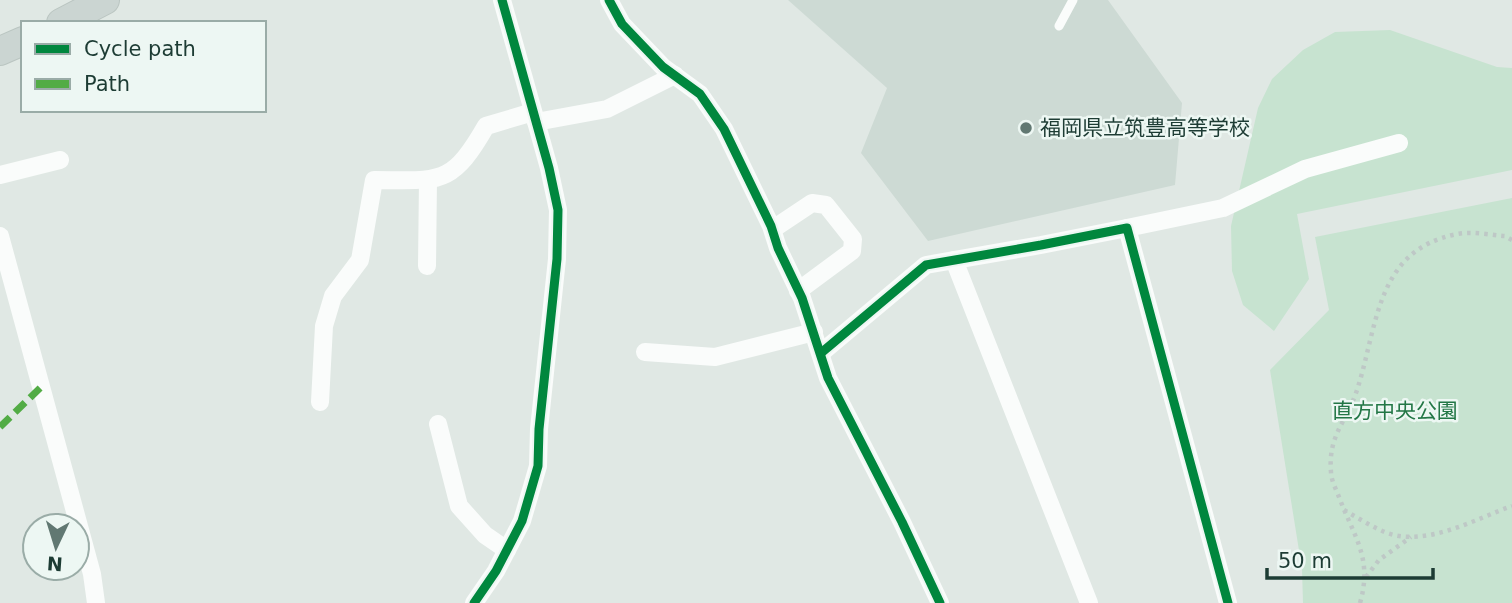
<svg xmlns="http://www.w3.org/2000/svg" width="1512" height="603" font-family="'DejaVu Sans','Noto Sans JP',sans-serif">
<rect width="100%" height="100%" fill="#e0e8e4"/>
<path fill="#cddad4" d="M788,0H1108L1182,103L1175,185L928,241L861,153L887,88Z"/>
<g fill="#c7e3d0">
<path d="M1390,30L1497,67L1512,68V170L1297,214L1309,279L1274,331L1243,305L1232,271L1231,226L1258,108L1272,79L1303,50L1335,32Z"/>
<path d="M1512,198V603H1303L1302,569L1270,370L1329,310L1315,237Z"/>
</g>
<g fill="none" stroke-linecap="round" stroke-linejoin="round">
<g stroke="#bac5c1" stroke-width="30">
<g id="primary">
<path d="M61,23L105,0"/>
<path d="M0,51L23,41"/>
</g>
</g>
<g stroke="#bec8c6" stroke-width="4.5" stroke-dasharray="3.5 5" stroke-linecap="butt">
<path d="M1344,510C1358,518 1372,527 1387,533C1427,547 1475,519 1512,506"/>
<path d="M1366,577L1379,560L1411,537"/>
<path d="M1360,603C1373,558 1354,537 1339,497C1336,489 1331,480 1331,472C1328,436 1345,424 1356,393C1378,329 1374,250 1457,234C1472,231 1490,235 1505,236L1512,240"/>
</g>
<path stroke="#fafcfb" stroke-width="9" d="M1059,26L1073,0"/>
<g stroke="#fafcfb" stroke-width="18">
<path d="M609,0L622,24L663,67L700,94L724,129L771,226L778,248L802,298L828,378L902,522L940,603"/>
<path d="M536,122L607,109L675,75"/>
<path d="M0,175L60,160"/>
<path d="M1127,228L1223,208L1305,169L1399,143"/>
<path d="M773,229L812,203L826,205L853,239L852,251L798,291"/>
<path d="M0,236L92,574L96,603"/>
<path d="M954,260L1089,603"/>
<path d="M427,266L428,180"/>
<path d="M645,352L715,357L814,332"/>
<path d="M821,353L926,265L1041,245L1127,228L1228,603"/>
<path d="M320,402L324,326L333,296L360,260L374,180C440,180 451,187 486,126L533,112"/>
<path d="M438,424L459,506L485,535L507,550"/>
<path d="M474,603L496,571L522,521L538,466L539,429L557,259L558,210L549,168L502,0"/>
</g>
<use href="#primary" stroke="#cbd5d2" stroke-width="28"/>
<path stroke="#52ac45" stroke-width="7" stroke-dasharray="14 7" stroke-linecap="butt" d="M0,427L41,387"/>
<g stroke="#edf7f3" stroke-width="13">
<g id="cycleway">
<path d="M609,0L622,24L663,67L700,94L724,129L771,226L778,248L802,298L828,378L902,522L940,603"/>
<path d="M821,353L926,265L1041,245L1127,228L1228,603"/>
<path d="M474,603L496,571L522,521L538,466L539,429L557,259L558,210L549,168L502,0"/>
</g>
</g>
<use href="#cycleway" stroke="#00873e" stroke-width="9"/>
</g>
<circle fill="#617872" stroke="#edf7f3" stroke-width="2.5" cx="1026" cy="128" r="7"/>
<g text-anchor="middle" dominant-baseline="central" stroke-width="5" stroke-linejoin="round" paint-order="stroke">
<g font-size="21" fill="#1d3c34" stroke="#edf7f3" text-anchor="start">
<text x="1040" y="128">福岡県立筑豊高等学校</text>
</g>
<g font-size="21" fill="#237746" stroke="#edf7f3">
<text x="1395" y="411">直方中央公園</text>
</g>
</g>
<rect x="21" y="21" width="245" height="91" fill="#edf7f3" stroke="#9aaca7" stroke-width="2"/>
<rect x="35" y="44" width="35" height="10" fill="#00873e" stroke="#9aaca7" stroke-width="2"/>
<text x="84" y="56" font-size="21" fill="#1d3c34">Cycle path</text>
<rect x="35" y="79" width="35" height="10" fill="#52ac45" stroke="#9aaca7" stroke-width="2"/>
<text x="84" y="91" font-size="21" fill="#1d3c34">Path</text>
<g transform="translate(56 547) rotate(184)"><circle r="33" fill="#edf7f3" stroke="#9aaca7" stroke-width="2"/>
<path d="M0-5L12 26L0 18L-12 26Z" fill="#617872"/>
<text y="-10" font-size="19" font-weight="bold" text-anchor="middle" fill="#1d3c34">N</text>
</g>
<path d="M1267 568v10h166v-10" fill="none" stroke="#1d3c34" stroke-width="3.5"/>
<text x="1278" y="568" font-size="21" fill="#1d3c34" stroke="#edf7f3" stroke-width="5" paint-order="stroke">50 m</text>
</svg>
